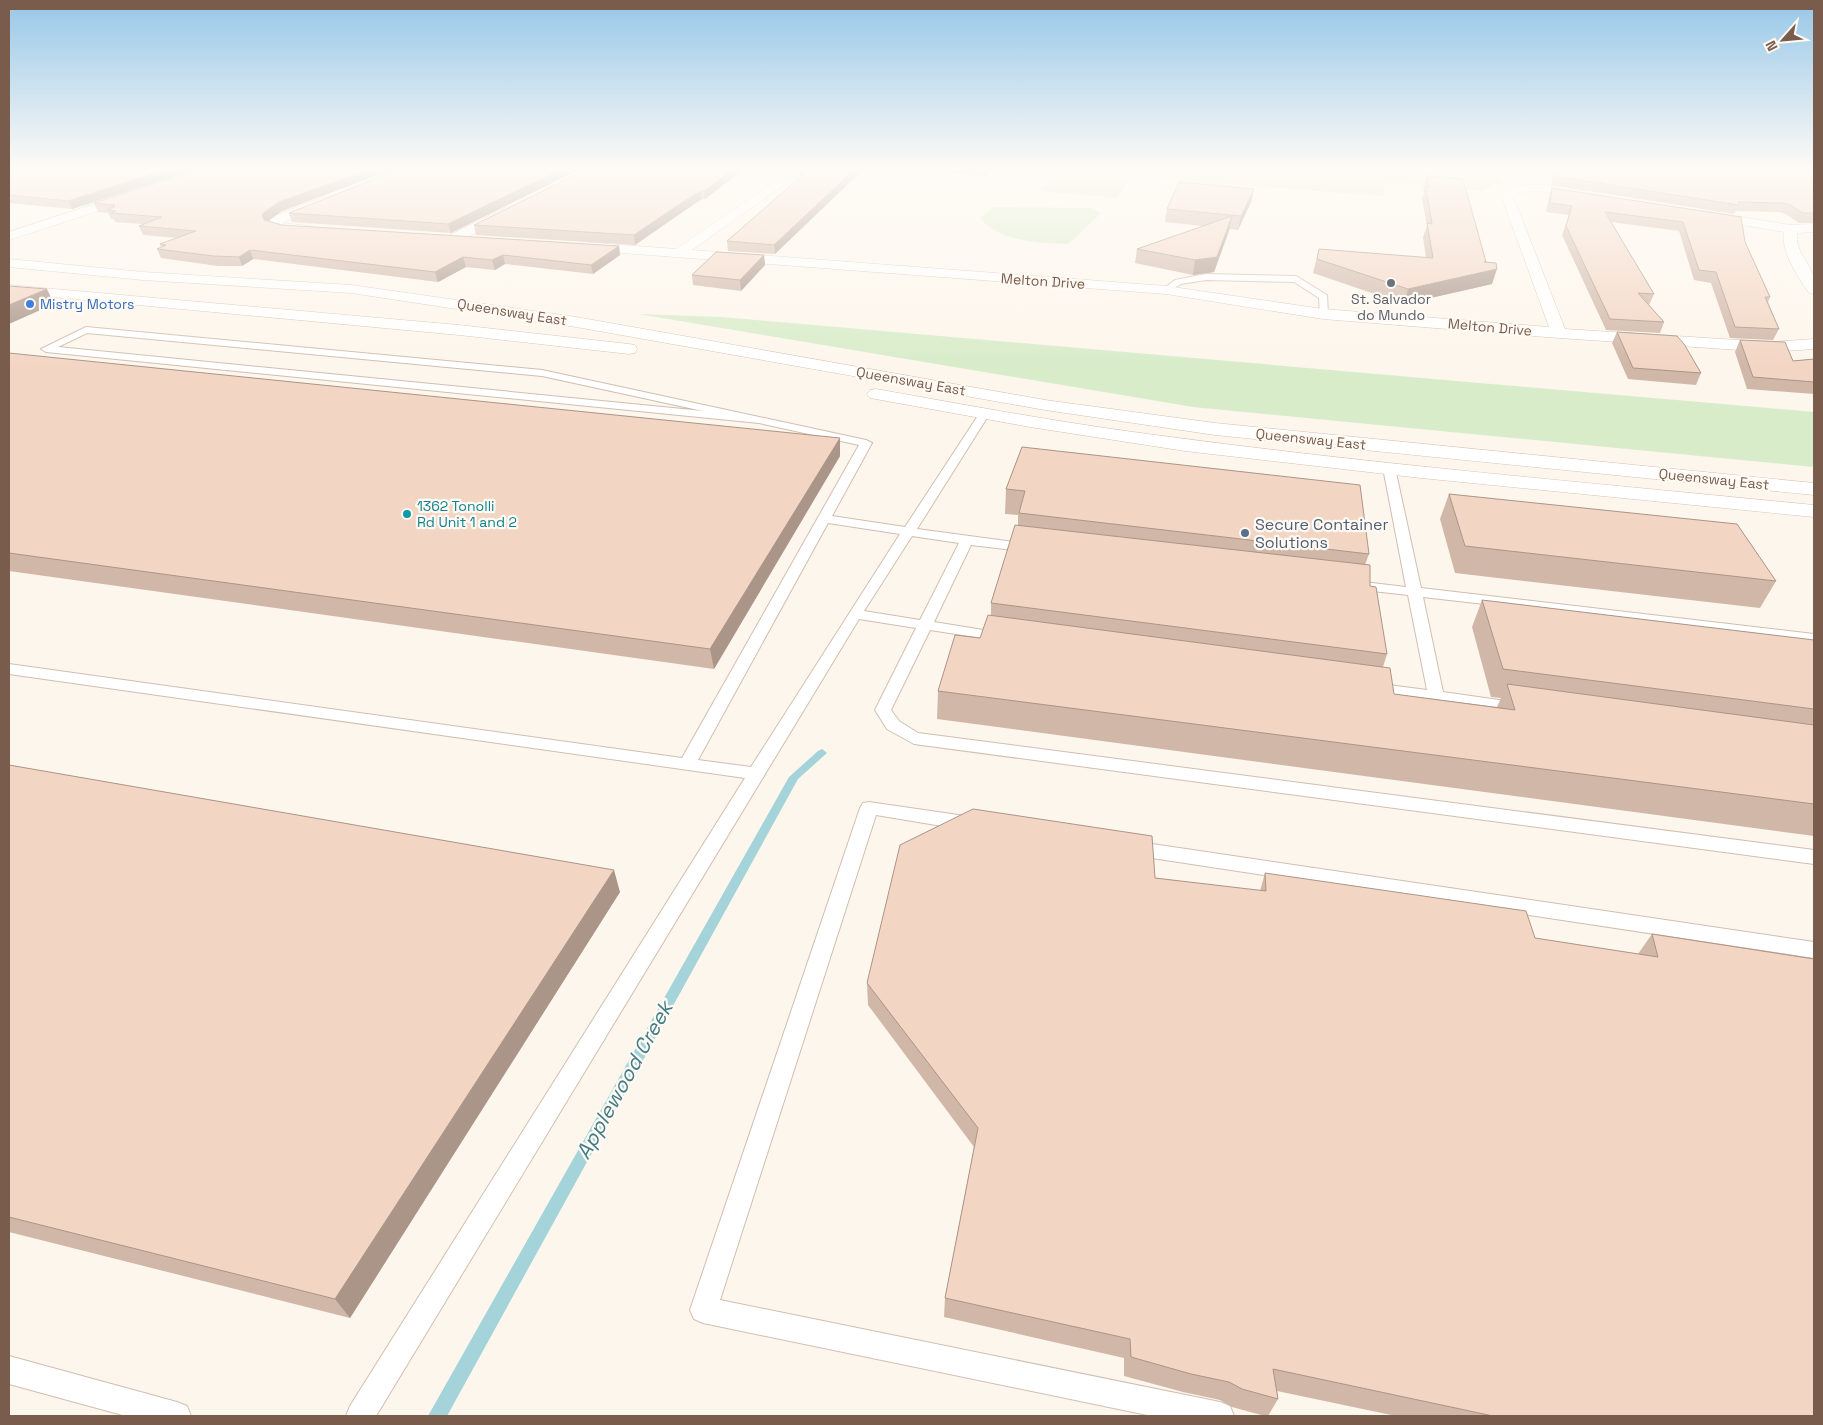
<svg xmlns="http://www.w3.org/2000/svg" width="1823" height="1425" font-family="'Space Grotesk',sans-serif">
<rect width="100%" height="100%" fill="#fdf6ec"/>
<g fill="#d8ecc9">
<path d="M1060,167L1134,174L1117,198L1038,191Z"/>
<path d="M1164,167H1486L1503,183L1492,185L1483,191L1385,181L1384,196L1157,179Z"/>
<path d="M994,207L1092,208L1101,213L1068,244C1040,243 999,242 980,218Z"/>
<path d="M638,314L722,317L1814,412V467L1193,407Z"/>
</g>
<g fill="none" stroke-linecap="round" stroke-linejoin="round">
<path fill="#a5d3da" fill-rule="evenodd" d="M822,749L827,753L798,779L447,1416H428L789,777L818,751Z"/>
<g stroke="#d1beb0" stroke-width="2">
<g id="service">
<path d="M1206,274L1296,276L1327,295L1328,314L1326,316H1320L1319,298L1294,282L1206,280L1181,284L1166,293L1162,290L1175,280Z"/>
<path d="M86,327L542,370L866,440L872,443L832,516L905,527L981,411H989L990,413L917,529L1030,544L1037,548L1030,552L971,545L934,622L1002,633L1007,634L1009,637L1007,640L1002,641L930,630L891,710L899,721L918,733L1814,850V864L914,744L887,729L875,710L916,628L859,619L376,1416H346L350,1406L745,778L9,674V664L682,758L859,445L759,423L46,352L41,349ZM87,333L542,376L703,411L58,347ZM828,523L900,534L751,767L698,760ZM912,536L959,543L920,620L864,611Z"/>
<path d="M1389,464L1395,468L1421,588L1814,634V642L1423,597L1443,692L1520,703L1526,704L1528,708L1526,712L1520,713L1367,691L1365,688L1367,685L1373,683L1427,690L1408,595L1355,589L1348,585L1355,581L1406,587L1383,468Z"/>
<path d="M869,802L972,817L978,819L981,824L978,829L972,831L876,815L720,1300L1220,1402L1230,1406L1234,1416H1152L703,1323L694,1319L690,1310L860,808L863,803Z"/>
<path d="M1132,841L1814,942V958L1132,855L1125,853L1123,848L1125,843Z"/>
<path d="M9,1356L177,1402L187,1406L191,1416H126L9,1384Z"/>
</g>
</g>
<g stroke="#d1beb0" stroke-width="1">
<g id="minor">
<path d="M796,167H809L692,250L1166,286L1323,309L1549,327L1501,195C1517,176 1565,188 1587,192L1593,196L1587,200C1569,196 1529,185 1513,196L1565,329L1770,342L1814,339V349L1770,352L1559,338L1323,319L1166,294L583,250L576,246L583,242L676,249Z"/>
<path d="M325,197L331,201L329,204L281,223L311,226L313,229L311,232L276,231L271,230L267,224L274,216Z"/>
<path d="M507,207L511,208L513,211L511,214L456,243H446L444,240L446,237Z"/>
<path d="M1704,211L1791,225L1814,224V232L1797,233C1795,252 1810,262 1814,278C1815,283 1814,289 1814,294L1809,293C1798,277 1781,252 1784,232L1700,218L1698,215Z"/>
</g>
</g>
<g stroke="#d6c0b0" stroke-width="1">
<g id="secondary">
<path d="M131,192L137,196L135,199L9,240V232Z"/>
<path d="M9,259L143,272L351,285L576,317L1045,400L1215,423L1814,483V495L1215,435L1045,410L576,327L351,293L143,280L9,267Z"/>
<path d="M9,285L459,325L629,344L635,345L637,349L635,353L629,354L459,335L9,293Z"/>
<path d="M876,389C966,405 1057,422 1148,434C1369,464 1592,483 1814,505V517L1421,478L1185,451L1030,427L870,398L867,394L870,390Z"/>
</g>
</g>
<use href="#service" fill="#fff" fill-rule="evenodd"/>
<use href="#minor" fill="#fff" fill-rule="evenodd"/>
<use href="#secondary" fill="#fff" fill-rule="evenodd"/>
</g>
<g fill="#d1b7a8">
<path d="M9,167H203L72,209L9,203Z"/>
<path d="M207,167H399L282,211L269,221L282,225L619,246L620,255L593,274L505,264L495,270L466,267L438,282L253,259L242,266H218L161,258L157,249L161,247L160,244L177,238L143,235L139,226L143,224L115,222L114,219H111L108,213L98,212L94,203Z"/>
<path d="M584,167L451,233L292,222L289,213Z"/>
<path d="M591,167H747L705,199H702L684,211L635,245L476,235L474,225Z"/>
<path d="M807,167L775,254L728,251L727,241L800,178L799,174Z"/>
<path d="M948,167H995L986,176L948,173Z"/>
<path d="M1555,167H1814V223H1799L1786,214L1779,212L1736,211L1734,214L1551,185L1553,173Z"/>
<path d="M1427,176L1492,284L1404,304L1313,273L1319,249L1426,258L1423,237L1427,226L1422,199L1424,193L1423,189Z"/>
<path d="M1552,188L1741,217L1745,242L1770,297L1768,302L1779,329L1773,340L1730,338L1711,283L1694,280L1679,231L1611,222L1654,294L1649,305L1664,322L1660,333L1606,330L1562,235L1569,215L1546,212L1549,197Z"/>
<path d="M1254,189L1251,202L1238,230L1230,229L1214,272L1193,275L1135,263L1137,249L1203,226L1165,222L1167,209Z"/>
<path d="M764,255L765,265L741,291L693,285L692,275Z"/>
<path d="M1617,332L1701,373L1696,385L1628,379L1612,343Z"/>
<path d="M1740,340L1793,361L1814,359V394L1747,389L1735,352Z"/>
<path d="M9,353L840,456L714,669L9,571Z"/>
<path d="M1022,447L1369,554L1365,565L1387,654L1383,667L1394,694L1497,707L1501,698L1491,697L1472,627L1482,600L1814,640V836L937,719L938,691L980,638L991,615V603L1018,525V515L1005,514L1006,489Z"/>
<path d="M1449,494L1776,581L1760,608L1455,573L1440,519Z"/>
<path d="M9,765L620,892L350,1318L9,1232Z"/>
<path d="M1265,873L1535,938L1638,954L1652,934L1814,1416H1396L1277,1391L1278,1399L1268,1416H1265L1232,1407L1220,1400L1183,1392L1124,1376V1358L944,1317L945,1298L974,1147L868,1005L867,983L1155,878L1260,891Z"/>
</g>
<g fill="#aa9588">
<path d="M174,167H203L72,209L68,201Z"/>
<path d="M376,167H399L282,211L265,223L262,214L279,202Z"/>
<path d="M566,167H584L451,233L448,224Z"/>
<path d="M736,167H747L705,199L704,191Z"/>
<path d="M857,167H866L775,254L774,245Z"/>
<path d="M986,167H995L986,176Z"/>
<path d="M1254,189L1251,202L1238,230L1241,216Z"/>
<path d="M701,191L702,199L684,211L635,245L634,235L683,202Z"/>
<path d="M1232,216L1229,230L1214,272L1193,275L1195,260Z"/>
<path d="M619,246L620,255L593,274L591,265Z"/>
<path d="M250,250L253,259L242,266L239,257Z"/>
<path d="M503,255L505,264L495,270L492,260Z"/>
<path d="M764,255L765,265L741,291L740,280Z"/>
<path d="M463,257L466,267L438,282L435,272Z"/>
<path d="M1497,269L1492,284L1404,304L1408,289Z"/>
<path d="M47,289L54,304L9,324V305Z"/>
<path d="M840,438V456L714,669L710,649Z"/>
<path d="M614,870L620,892L350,1318L335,1299Z"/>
</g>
<g fill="#f3d5c3" stroke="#aa9588">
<path d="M9,167H174L68,201L9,195Z"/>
<path d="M207,167H376L279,202L262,214L264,220L282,225L619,246L591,265L503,255L492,260L463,257L435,272L250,250L239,257L214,256L157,249L166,245L160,244L196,231L139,226L162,217L111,213L116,211L107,210L115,207H111L115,205L94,203Z"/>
<path d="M405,167H566L448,224L289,213Z"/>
<path d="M591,167H736L704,191H701L683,202L634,235L474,225Z"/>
<path d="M807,167H857L774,245L727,241L804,174H799Z"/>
<path d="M1556,167H1814V213H1803L1790,205L1783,203L1738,202L1739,205L1554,176Z"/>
<path d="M1427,176L1463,179L1486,262H1484L1496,263L1497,269L1408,289L1317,259L1319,249L1433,258L1427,223L1432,224L1426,187H1429Z"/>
<path d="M1179,182L1254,189L1241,216L1167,209Z"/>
<path d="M1552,188L1741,217L1745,242L1770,297H1765L1779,329L1735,327L1716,272L1699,270L1683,222L1605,212L1654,294L1638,293L1664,322L1610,319L1566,226L1572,206L1550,203Z"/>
<path d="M1232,216L1217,257L1195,260L1137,249Z"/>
<path d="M716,252L764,255L740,280L692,275Z"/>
<path d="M9,286L47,289L9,305Z"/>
<path d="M1617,332L1677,336L1684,344L1701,373L1633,368Z"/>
<path d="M1740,340L1785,342L1793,361L1814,359V382L1753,377Z"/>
<path d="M9,353L840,438L710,649L9,553Z"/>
<path d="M1022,447L1360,485L1369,554L1019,513L1025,491L1006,489Z"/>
<path d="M1449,494L1737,524L1776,581L1465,546Z"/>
<path d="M1015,525L1370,565V586L1376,587L1387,654L991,603Z"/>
<path d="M1482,600L1814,640V709L1503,669Z"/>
<path d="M988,615L1390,668L1394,694L1515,710L1507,684L1814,725V804L938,691L955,635L980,638Z"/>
<path d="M9,765L614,870L335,1299L9,1217Z"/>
<path d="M973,809L1152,836L1155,878L1266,891L1265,873L1526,911L1535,938L1658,957L1652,934L1814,959V1416H1493L1273,1369L1278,1399L1242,1389L1229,1382L1191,1374L1131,1357L1130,1339L945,1298L978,1128L867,983L900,845Z"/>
</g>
<linearGradient id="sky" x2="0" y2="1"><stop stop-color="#97c7e8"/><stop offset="0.46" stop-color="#fefbf6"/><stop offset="1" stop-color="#fefbf6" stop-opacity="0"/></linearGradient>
<rect width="1823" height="366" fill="url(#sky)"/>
<circle fill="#6b7280" stroke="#fffaf3" stroke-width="2" cx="1391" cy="283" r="5"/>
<circle fill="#3f7fe0" stroke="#fffaf3" stroke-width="2" cx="30" cy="304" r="5"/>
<circle fill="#0f9aa8" stroke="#fffaf3" stroke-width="2" cx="407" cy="514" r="5"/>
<circle fill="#5c6f8a" stroke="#fffaf3" stroke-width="2" cx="1245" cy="533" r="5"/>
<g text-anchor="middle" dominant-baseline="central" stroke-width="4.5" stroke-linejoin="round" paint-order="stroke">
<g font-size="14" fill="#7a5c4d" stroke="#fffaf3">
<text transform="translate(1043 281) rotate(4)">Melton Drive</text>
<text transform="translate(512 312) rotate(9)">Queensway East</text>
<text transform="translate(1490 327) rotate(5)">Melton Drive</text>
<text transform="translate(911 381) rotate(10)">Queensway East</text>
<text transform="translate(1311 439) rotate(6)">Queensway East</text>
<text transform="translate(1714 479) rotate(6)">Queensway East</text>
</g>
<g font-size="14" fill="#5b616d" stroke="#fffaf3">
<text x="1391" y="299">St. Salvador<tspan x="1391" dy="16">do Mundo</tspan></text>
</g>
<g font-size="14" fill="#366cbe" stroke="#fffaf3" text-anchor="start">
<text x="40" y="304">Mistry Motors</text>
</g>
<g font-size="14" fill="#0d838f" stroke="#fffaf3" text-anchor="start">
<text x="417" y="506">1362 Tonolli<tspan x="417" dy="16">Rd Unit 1 and 2</tspan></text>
</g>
<g font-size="16" fill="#4e5e75" stroke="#fffaf3" text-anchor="start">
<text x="1255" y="524">Secure Container<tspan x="1255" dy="18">Solutions</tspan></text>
</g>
<g font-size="21" font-style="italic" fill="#437c86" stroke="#fffaf3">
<text transform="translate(624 1080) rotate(-61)">Applewood Creek</text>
</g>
</g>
<rect width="1823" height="1425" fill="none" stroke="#7a5c4d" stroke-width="20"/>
<g transform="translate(1783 40) rotate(243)" stroke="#fffaf3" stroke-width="4" paint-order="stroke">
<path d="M0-4L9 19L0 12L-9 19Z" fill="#7a5c4d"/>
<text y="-8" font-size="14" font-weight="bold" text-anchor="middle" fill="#7a5c4d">N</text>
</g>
</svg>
